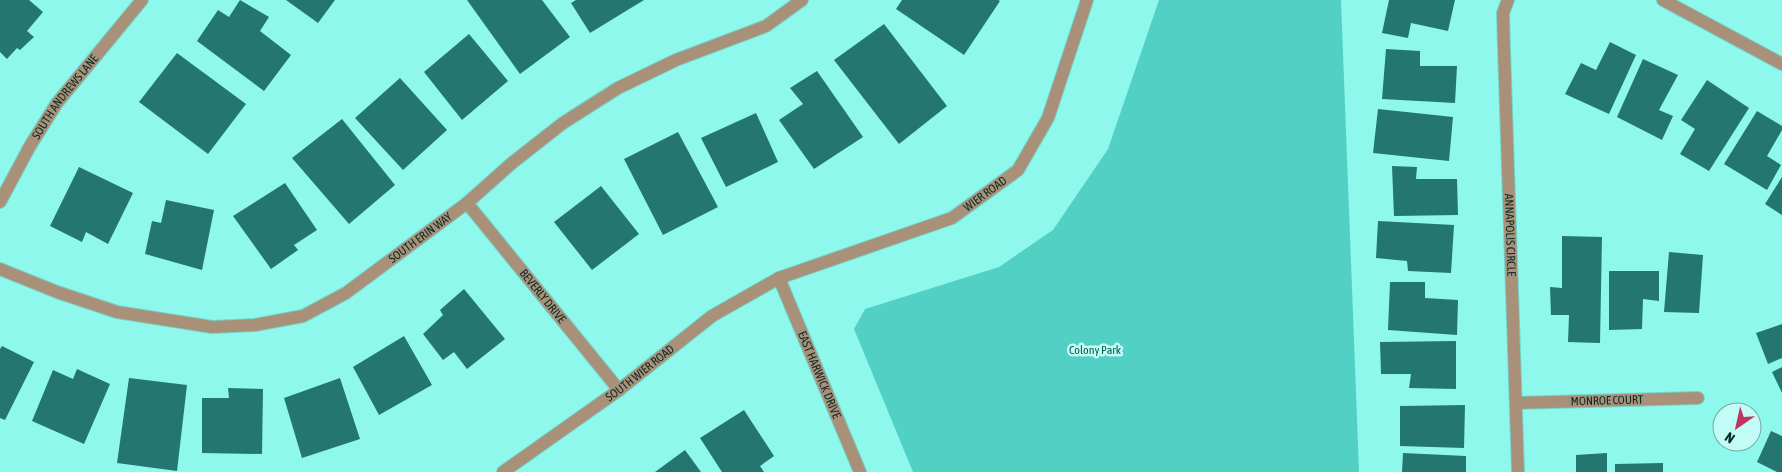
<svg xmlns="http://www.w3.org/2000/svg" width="1782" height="472" font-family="'Asap Condensed',sans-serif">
<rect width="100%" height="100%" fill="#8ff8ec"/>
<path fill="#53d0c4" d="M1159,0H1341L1359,472H913L854,329L865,309L999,267L1053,230L1108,149Z"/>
<g fill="#237770">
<path d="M0,0H29L43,12L27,31L34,37L20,50L17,48L7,59L0,52Z"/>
<path d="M240,0L269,17L260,31L291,55L264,91L197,41L218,10L229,17Z"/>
<path d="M286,0H335L318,23Z"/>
<path d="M467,0H542L570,37L520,74Z"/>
<path d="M576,0H644L590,33L571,3Z"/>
<path d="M902,0H998L1000,1L964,55L896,9Z"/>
<path d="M1389,0H1455L1448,31L1411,23L1408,38L1382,33Z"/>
<path d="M884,24L947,106L899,144L834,60Z"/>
<path d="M469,34L508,81L462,120L424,72Z"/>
<path d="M1610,42L1636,55L1609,114L1565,94L1581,63L1596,70Z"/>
<path d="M1386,49L1420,51V66H1457L1455,103L1382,99Z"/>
<path d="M177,53L246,104L208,154L139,102Z"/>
<path d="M1643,59L1678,75L1659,110L1673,116L1662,140L1617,117Z"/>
<path d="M817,71L863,137L814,169L779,120L803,104L790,88Z"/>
<path d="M400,78L447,130L403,170L355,118Z"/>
<path d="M1707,80L1749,108L1709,171L1680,154L1695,129L1681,120Z"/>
<path d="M1378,109L1453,117L1449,161L1373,153Z"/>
<path d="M1757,111L1782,126V130L1767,156L1781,165L1767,190L1724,164Z"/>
<path d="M756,113L778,162L726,187L701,138Z"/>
<path d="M342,119L395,185L349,224L292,158Z"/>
<path d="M678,132L718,207L663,235L624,159Z"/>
<path d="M1392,166L1417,167L1416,179H1457L1458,215L1394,216Z"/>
<path d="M79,167L133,193L108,244L86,232L82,242L50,226Z"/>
<path d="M1782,177V215L1765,204Z"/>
<path d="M285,183L317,230L294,245L298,250L271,269L233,216Z"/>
<path d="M601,186L639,234L592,270L554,222Z"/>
<path d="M166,200L214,210L202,270L145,254L152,221L161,223Z"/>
<path d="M1378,221L1454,225L1451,273L1408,271L1407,261L1376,258Z"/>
<path d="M1562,236L1602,237L1600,343L1568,342L1569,315H1551L1550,287L1562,288Z"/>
<path d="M1669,252L1703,255L1699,313L1664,312Z"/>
<path d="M1609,271H1659V301L1643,299L1642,329L1609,330Z"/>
<path d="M1390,282H1425V298L1458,300L1457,335L1388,330Z"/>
<path d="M464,289L505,339L467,369L454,352L443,360L423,334L443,315L440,310Z"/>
<path d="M1782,324V358L1768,364L1756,333Z"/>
<path d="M404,336L432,385L379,415L353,367Z"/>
<path d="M1456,341V389L1409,388L1411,374H1381L1380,342Z"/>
<path d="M2,346L34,362L5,420L0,418V349Z"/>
<path d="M1782,367V393L1772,372Z"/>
<path d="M77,369L110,384L84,444L32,421L53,370L73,379Z"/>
<path d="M129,378L187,385L177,471L117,463Z"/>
<path d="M340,378L360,439L302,458L284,398Z"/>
<path d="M228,388L263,389L262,454L202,453V398H229Z"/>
<path d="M1465,405L1464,448L1400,446V406Z"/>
<path d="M744,410L774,456L760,466L764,472H722L700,438Z"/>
<path d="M1771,431L1782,436V472H1777L1757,462Z"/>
<path d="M685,450L701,472H655Z"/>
<path d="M1403,453L1466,456V472H1402Z"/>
<path d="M1607,453V472H1576V455Z"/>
<path d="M1663,463V472H1615V464Z"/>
</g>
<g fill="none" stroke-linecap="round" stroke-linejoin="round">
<g stroke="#76d3c8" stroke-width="14">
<g id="minor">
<path id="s1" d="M1508,0L1503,13L1504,49L1518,472"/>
<path d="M1663,0L1782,64"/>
<path id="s2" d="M0,202L30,146L57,103L142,0"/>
<path id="s3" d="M467,203L619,390"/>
<path id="s4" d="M0,269L57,292L117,312L212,327L255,325L303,316L346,293L467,203L512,163L563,123L618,88L676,60L766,26L802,0"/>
<path id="s5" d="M779,278L860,472"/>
<path id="s6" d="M1516,403L1698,398"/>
</g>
</g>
<g stroke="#76d3c8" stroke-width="14">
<g id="tertiary">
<path id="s7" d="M503,472L619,390L712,316L779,278L952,218L1018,170L1048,118L1087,0"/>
</g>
</g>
<use href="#minor" stroke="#a99179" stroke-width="12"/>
<use href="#tertiary" stroke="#a99179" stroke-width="12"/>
</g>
<g text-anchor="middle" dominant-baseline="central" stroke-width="5" stroke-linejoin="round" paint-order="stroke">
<g font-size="12" fill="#062926" stroke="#c2fdf5">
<text stroke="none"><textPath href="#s2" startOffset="124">SOUTH ANDREWS LANE</textPath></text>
<text stroke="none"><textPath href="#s7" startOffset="562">WIER ROAD</textPath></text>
<text stroke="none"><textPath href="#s1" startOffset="236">ANNAPOLIS CIRCLE</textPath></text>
<text stroke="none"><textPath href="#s4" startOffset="454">SOUTH ERIN WAY</textPath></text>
<text stroke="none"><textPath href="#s3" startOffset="120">BEVERLY DRIVE</textPath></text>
<text stroke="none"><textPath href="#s7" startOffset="169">SOUTH WIER ROAD</textPath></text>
<text stroke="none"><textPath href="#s5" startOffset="105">EAST HARWICK DRIVE</textPath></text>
<text stroke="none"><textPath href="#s6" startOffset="91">MONROE COURT</textPath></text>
</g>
<g font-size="12" fill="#085751" stroke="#c2fdf5">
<text x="1095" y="350">Colony Park</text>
</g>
</g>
<g transform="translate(1737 427) rotate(214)"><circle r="24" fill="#c2fdf5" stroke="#77a8a2"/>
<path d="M0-4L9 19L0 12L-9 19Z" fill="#c1335f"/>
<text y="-8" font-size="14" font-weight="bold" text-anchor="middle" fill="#062926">N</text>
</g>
</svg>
